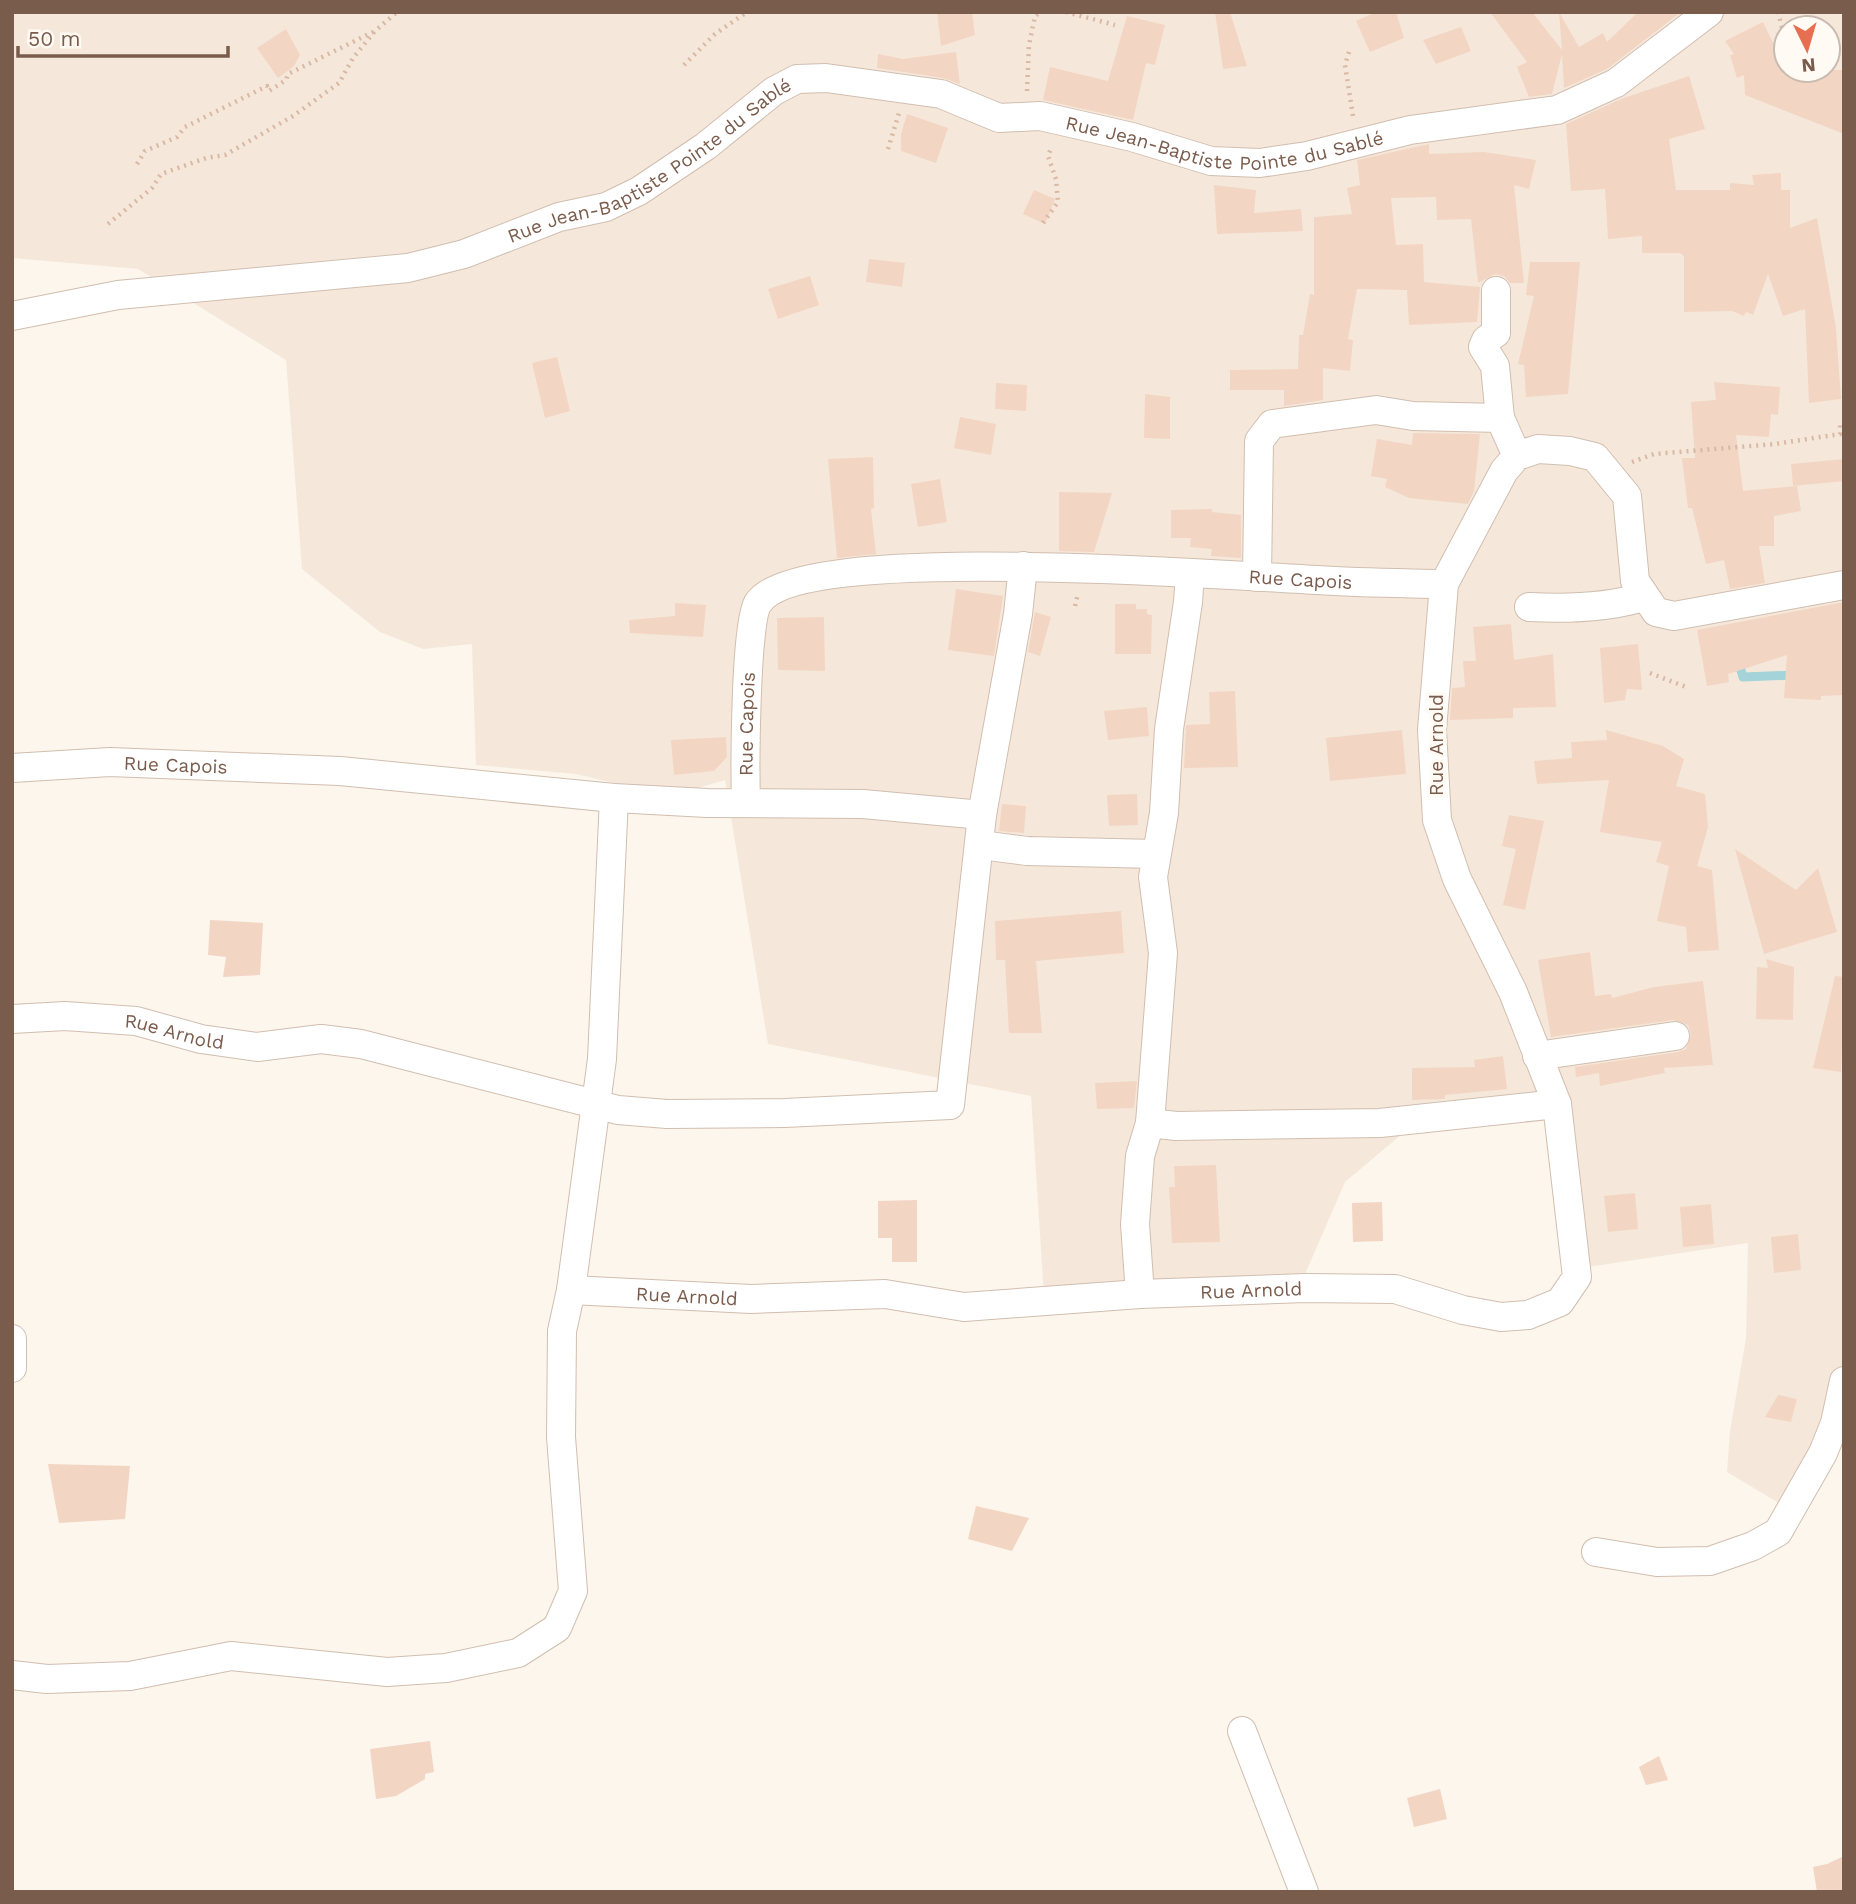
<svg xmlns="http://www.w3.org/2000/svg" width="1856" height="1904" font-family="'Work Sans',sans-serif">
<rect width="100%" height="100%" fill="#fdf6ec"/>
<path fill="#f5e8da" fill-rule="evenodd" d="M12,12H1844V1439L1782,1505L1727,1472L1730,1431L1746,1338L1748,1243L1581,1268L1567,1111L1415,1123L1345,1182L1302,1281L1044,1295L1031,1096L768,1044L725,780L698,788L639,789L576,774L476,765L472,644L423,649L380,632L302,569L286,360L138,269L12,258ZM1786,28H1828V70H1786Z"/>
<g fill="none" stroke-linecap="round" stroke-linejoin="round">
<path stroke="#a5d3da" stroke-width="9" d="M1738,660L1743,677L1796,675"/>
</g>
<g fill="#f3d5c3">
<path d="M937,12H972L975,35L941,46Z"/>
<path d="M1215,12H1230L1247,66L1223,69Z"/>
<path d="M1376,12H1396L1404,38L1370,52L1356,21Z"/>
<path d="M1490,12H1532L1562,50L1559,12L1579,47L1603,33L1607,42L1638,12H1681L1607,69L1564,88L1562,54L1552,94L1529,97L1517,67L1527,62Z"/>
<path d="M1127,16L1165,25L1155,65L1146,63L1133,120L1043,100L1050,67L1108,81Z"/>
<path d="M1763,22L1786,70H1844V134L1745,95L1744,75L1737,78L1730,55L1734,54L1725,41Z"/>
<path d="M1461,27L1471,51L1436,64L1423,40Z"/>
<path d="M286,29L300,55L294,66L278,78L257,48Z"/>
<path d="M956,52L960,84L943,78L877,68L878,54L903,59Z"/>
<path d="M1689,76L1705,129L1669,139L1676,190H1730V183L1754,185L1752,175L1781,173V190H1790V228L1817,218L1836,328L1841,399L1809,403L1805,309L1783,316L1768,274L1753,315L1746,312L1744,316L1732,311L1684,312V256L1680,253H1642V236L1608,239L1605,189L1571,191L1566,124L1621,99Z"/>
<path d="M907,114L948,128L936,163L901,151V134Z"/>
<path d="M1429,144V154L1484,152L1536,160L1529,189L1514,185L1524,283H1510L1504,276L1495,274L1478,283L1471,219L1437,220L1436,197L1391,198L1396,245L1423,244L1424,282L1480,287L1477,322L1409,325L1407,290L1357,289L1348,339L1353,340L1350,371L1323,368V400L1284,406V390H1230V370L1298,369L1299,335H1303L1310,294L1314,295V217L1352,214L1347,188L1360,185L1357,160Z"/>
<path d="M1214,185L1256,190L1254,213L1301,209L1303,231L1217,234Z"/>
<path d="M1034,190L1055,199L1045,224L1023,214Z"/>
<path d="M869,259L905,263L902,287L866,282Z"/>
<path d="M1530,262H1580L1568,394L1526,397L1524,365L1518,364L1534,296L1526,295Z"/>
<path d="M810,276L819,305L778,319L768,289Z"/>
<path d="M557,357L570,411L545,418L532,363Z"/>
<path d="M1714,382L1780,387L1778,415L1771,414L1769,437L1736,435L1743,491L1797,486L1801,511L1774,516V546H1759L1765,583L1730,589L1724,560L1706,564L1692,508H1688L1682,458H1695L1691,402L1716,400Z"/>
<path d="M996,383L1027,385L1026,411L995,409Z"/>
<path d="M1145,394L1170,397V439L1144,438Z"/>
<path d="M960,417L996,424L991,455L954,448Z"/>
<path d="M1413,433L1480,434L1474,491L1468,504L1409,498L1385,487L1387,479L1371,476L1377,439L1412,445Z"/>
<path d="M873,457L874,508L871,509L876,554L837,558L828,459Z"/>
<path d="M1844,459V481L1793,486L1791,464Z"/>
<path d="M940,479L947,522L918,527L911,484Z"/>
<path d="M1059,492L1112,493L1094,552L1059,551Z"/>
<path d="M1212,509V512L1241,515V558L1211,556L1212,549L1190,547L1191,538H1171V510Z"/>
<path d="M956,589L1003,596L994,656L948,650Z"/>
<path d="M1844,602V695L1821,696V700L1784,698L1787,655L1728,674L1729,682L1707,686L1697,630Z"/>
<path d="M675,603L706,605L703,637L630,633L629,620L675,616Z"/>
<path d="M1115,604H1136V609H1147V614L1152,615L1151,654H1115Z"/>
<path d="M1035,612L1051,617L1040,656L1028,652Z"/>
<path d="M824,617L825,671L778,670L777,618Z"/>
<path d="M1511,624L1514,660L1553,654L1556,707L1513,708V718L1450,720L1452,688L1465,687L1463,661H1476L1473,627Z"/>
<path d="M1638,644L1642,690L1627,689L1625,700L1604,703L1600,648Z"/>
<path d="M1235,691L1238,767L1184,768L1186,725L1210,724L1209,692Z"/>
<path d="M1147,707L1149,736L1108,740L1104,711Z"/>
<path d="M1402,730L1406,774L1330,781L1326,738Z"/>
<path d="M1606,730L1663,746L1684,759L1676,786L1705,794L1708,827L1697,866L1712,870L1719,950L1688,952L1686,927L1657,921L1669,866L1656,862L1662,842L1600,832L1609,780L1537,784L1534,761L1572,758L1571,742L1607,740Z"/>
<path d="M726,737L727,757L714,771L674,775L671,740Z"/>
<path d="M1137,794L1138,825L1109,826L1107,795Z"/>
<path d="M1002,804L1026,806L1024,833L999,831Z"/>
<path d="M1509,815L1544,821L1525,910L1503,905L1516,849L1502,846Z"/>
<path d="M1735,849L1796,890L1818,868L1837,932L1764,954Z"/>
<path d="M1121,911L1124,953L1036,961L1042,1033H1009L1005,960H996L995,921Z"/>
<path d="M210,920L263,923L260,975L223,977L226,957L208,955Z"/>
<path d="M1590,952L1595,996L1611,994L1612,998L1654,987L1703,981L1713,1065L1664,1068L1665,1073L1600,1086L1599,1073L1576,1077L1575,1067L1678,1052L1686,1049L1691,1034L1688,1025L1673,1020L1551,1037L1538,960Z"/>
<path d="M1766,959L1794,967L1793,1020L1756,1019L1757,967L1768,968Z"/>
<path d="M1835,976L1844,977L1841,1072L1813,1068Z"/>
<path d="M1503,1056L1507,1089L1445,1095V1099L1412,1100V1068L1475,1067L1474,1060Z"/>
<path d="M1137,1081L1134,1108L1097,1109L1095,1083Z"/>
<path d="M1216,1165L1220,1242L1172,1243L1169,1187H1175L1174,1166Z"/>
<path d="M1635,1193L1638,1229L1608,1232L1604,1196Z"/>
<path d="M917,1200V1262H892V1238H878V1201Z"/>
<path d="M1382,1202L1383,1241L1353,1242L1352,1203Z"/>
<path d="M1711,1204L1714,1244L1683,1247L1680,1207Z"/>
<path d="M1798,1234L1801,1270L1774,1273L1771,1237Z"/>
<path d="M1778,1395L1797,1399L1791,1422L1765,1417Z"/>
<path d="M48,1464L130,1466L125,1519L59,1523Z"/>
<path d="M976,1506L1029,1518L1012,1551L968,1539Z"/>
<path d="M430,1741L434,1772L425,1774V1779L396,1796L376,1799L370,1749Z"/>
<path d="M1659,1756L1668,1780L1646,1785L1639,1767Z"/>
<path d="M1440,1789L1447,1819L1414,1827L1407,1798Z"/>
<path d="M1844,1856V1892H1817L1813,1867L1827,1864Z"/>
</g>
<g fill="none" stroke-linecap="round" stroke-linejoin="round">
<g stroke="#d1beb0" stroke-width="30">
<g id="minor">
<path d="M1496,291V333L1486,340L1483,347L1495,366L1500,418L1517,456"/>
<path id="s1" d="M12,316L118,295L408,268L464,254L559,217L606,207L639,191L706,146L774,91L797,79L826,78L941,94L999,118L1040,116L1132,137L1211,161L1260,163L1307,156L1410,130L1557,110L1616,83L1709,12"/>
<path d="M1257,577L1259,441L1272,424L1376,410L1413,416L1500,418"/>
<path d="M1529,607C1567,609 1606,608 1643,597"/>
<path id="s2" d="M12,768L110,762L340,771L614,798L707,803L863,804L982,815"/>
<path id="s3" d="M746,803C745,772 745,622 758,603C799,541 1233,576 1317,580C1359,583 1401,583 1444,584"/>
<path d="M981,845L1027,851L1156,854"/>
<path id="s4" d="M12,1019L65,1016L136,1021L201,1039L257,1047L321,1039L361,1044L618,1110L667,1114L785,1113L950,1105L982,815L1018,614L1023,566"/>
<path d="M1537,1056L1675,1036"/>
<path d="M1150,1123L1176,1126L1380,1123L1557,1104"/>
<path id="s5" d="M571,1290L751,1299L885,1294L964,1307L1140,1294L1306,1288L1395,1289L1463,1310L1501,1317L1528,1315L1560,1302L1577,1277L1557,1104L1513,992L1457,879L1437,820L1432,730L1444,584L1504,471L1517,456L1538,449L1570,451L1595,457L1627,496L1635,581L1656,612L1674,616L1844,585"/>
<path d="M1140,1294L1135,1224L1140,1156L1150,1123L1163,953L1153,877L1164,813L1169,729L1188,602L1190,573"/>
<path d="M12,1339V1368"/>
<path d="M1596,1552L1657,1562L1710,1561L1753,1546L1778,1532L1823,1453L1835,1423L1844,1381"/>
<path d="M12,1675L47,1679L130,1676L231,1656L387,1672L446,1668L518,1653L557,1628L573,1591L561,1437L562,1331L571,1290L602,1059L614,798"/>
<path d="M1242,1731L1304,1892"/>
</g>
</g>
<g stroke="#d9b8a5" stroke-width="4.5" stroke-dasharray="2 5" stroke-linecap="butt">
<path d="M1066,12L1115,25"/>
<path d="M1778,12L1786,44"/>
<path d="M1349,52L1345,65L1353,116"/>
<path d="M684,65L715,34L747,12"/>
<path d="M1027,91L1029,45L1035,16L1040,12"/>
<path d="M888,149L899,113"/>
<path d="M137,164L145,151L177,137L185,127L267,86L269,91L286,80L288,74L373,32"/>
<path d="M1043,223L1058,202L1056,179L1048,156L1052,146"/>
<path d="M108,224L152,188L161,174L206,158L225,155L293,116L339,83L353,58L375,31L397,12"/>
<path d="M1632,462L1654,454L1775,444L1840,434V425H1844"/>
<path d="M1075,606L1078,594"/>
<path d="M1650,673L1686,687"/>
</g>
<use href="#minor" stroke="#fff" stroke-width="28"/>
</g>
<g text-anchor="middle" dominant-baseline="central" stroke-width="7" stroke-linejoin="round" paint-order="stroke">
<g font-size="19" fill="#7a5c4d" stroke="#fffaf3">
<text stroke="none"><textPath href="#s1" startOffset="1276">Rue Jean-Baptiste Pointe du Sablé</textPath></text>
<text stroke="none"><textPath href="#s1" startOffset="667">Rue Jean-Baptiste Pointe du Sablé</textPath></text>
<text stroke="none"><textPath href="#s3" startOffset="751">Rue Capois</textPath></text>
<text stroke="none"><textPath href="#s3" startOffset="79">Rue Capois</textPath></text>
<text transform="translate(1436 745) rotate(-90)">Rue Arnold</text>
<text stroke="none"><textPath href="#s2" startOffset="164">Rue Capois</textPath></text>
<text stroke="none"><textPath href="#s4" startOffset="164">Rue Arnold</textPath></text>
<text stroke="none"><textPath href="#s5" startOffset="682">Rue Arnold</textPath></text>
<text stroke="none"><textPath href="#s5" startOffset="116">Rue Arnold</textPath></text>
</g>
</g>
<rect width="1856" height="1904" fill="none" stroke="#7a5c4d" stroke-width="28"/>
<g transform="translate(1807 49) rotate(175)"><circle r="33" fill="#fffaf3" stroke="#cabbb1" stroke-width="2"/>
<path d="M0-5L12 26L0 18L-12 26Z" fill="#e76f51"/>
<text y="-10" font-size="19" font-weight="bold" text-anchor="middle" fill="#7a5c4d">N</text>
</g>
<path d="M18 46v10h210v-10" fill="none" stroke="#7a5c4d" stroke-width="3.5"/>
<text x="28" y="46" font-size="21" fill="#7a5c4d" stroke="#fffaf3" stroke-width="5" paint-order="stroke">50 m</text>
</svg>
